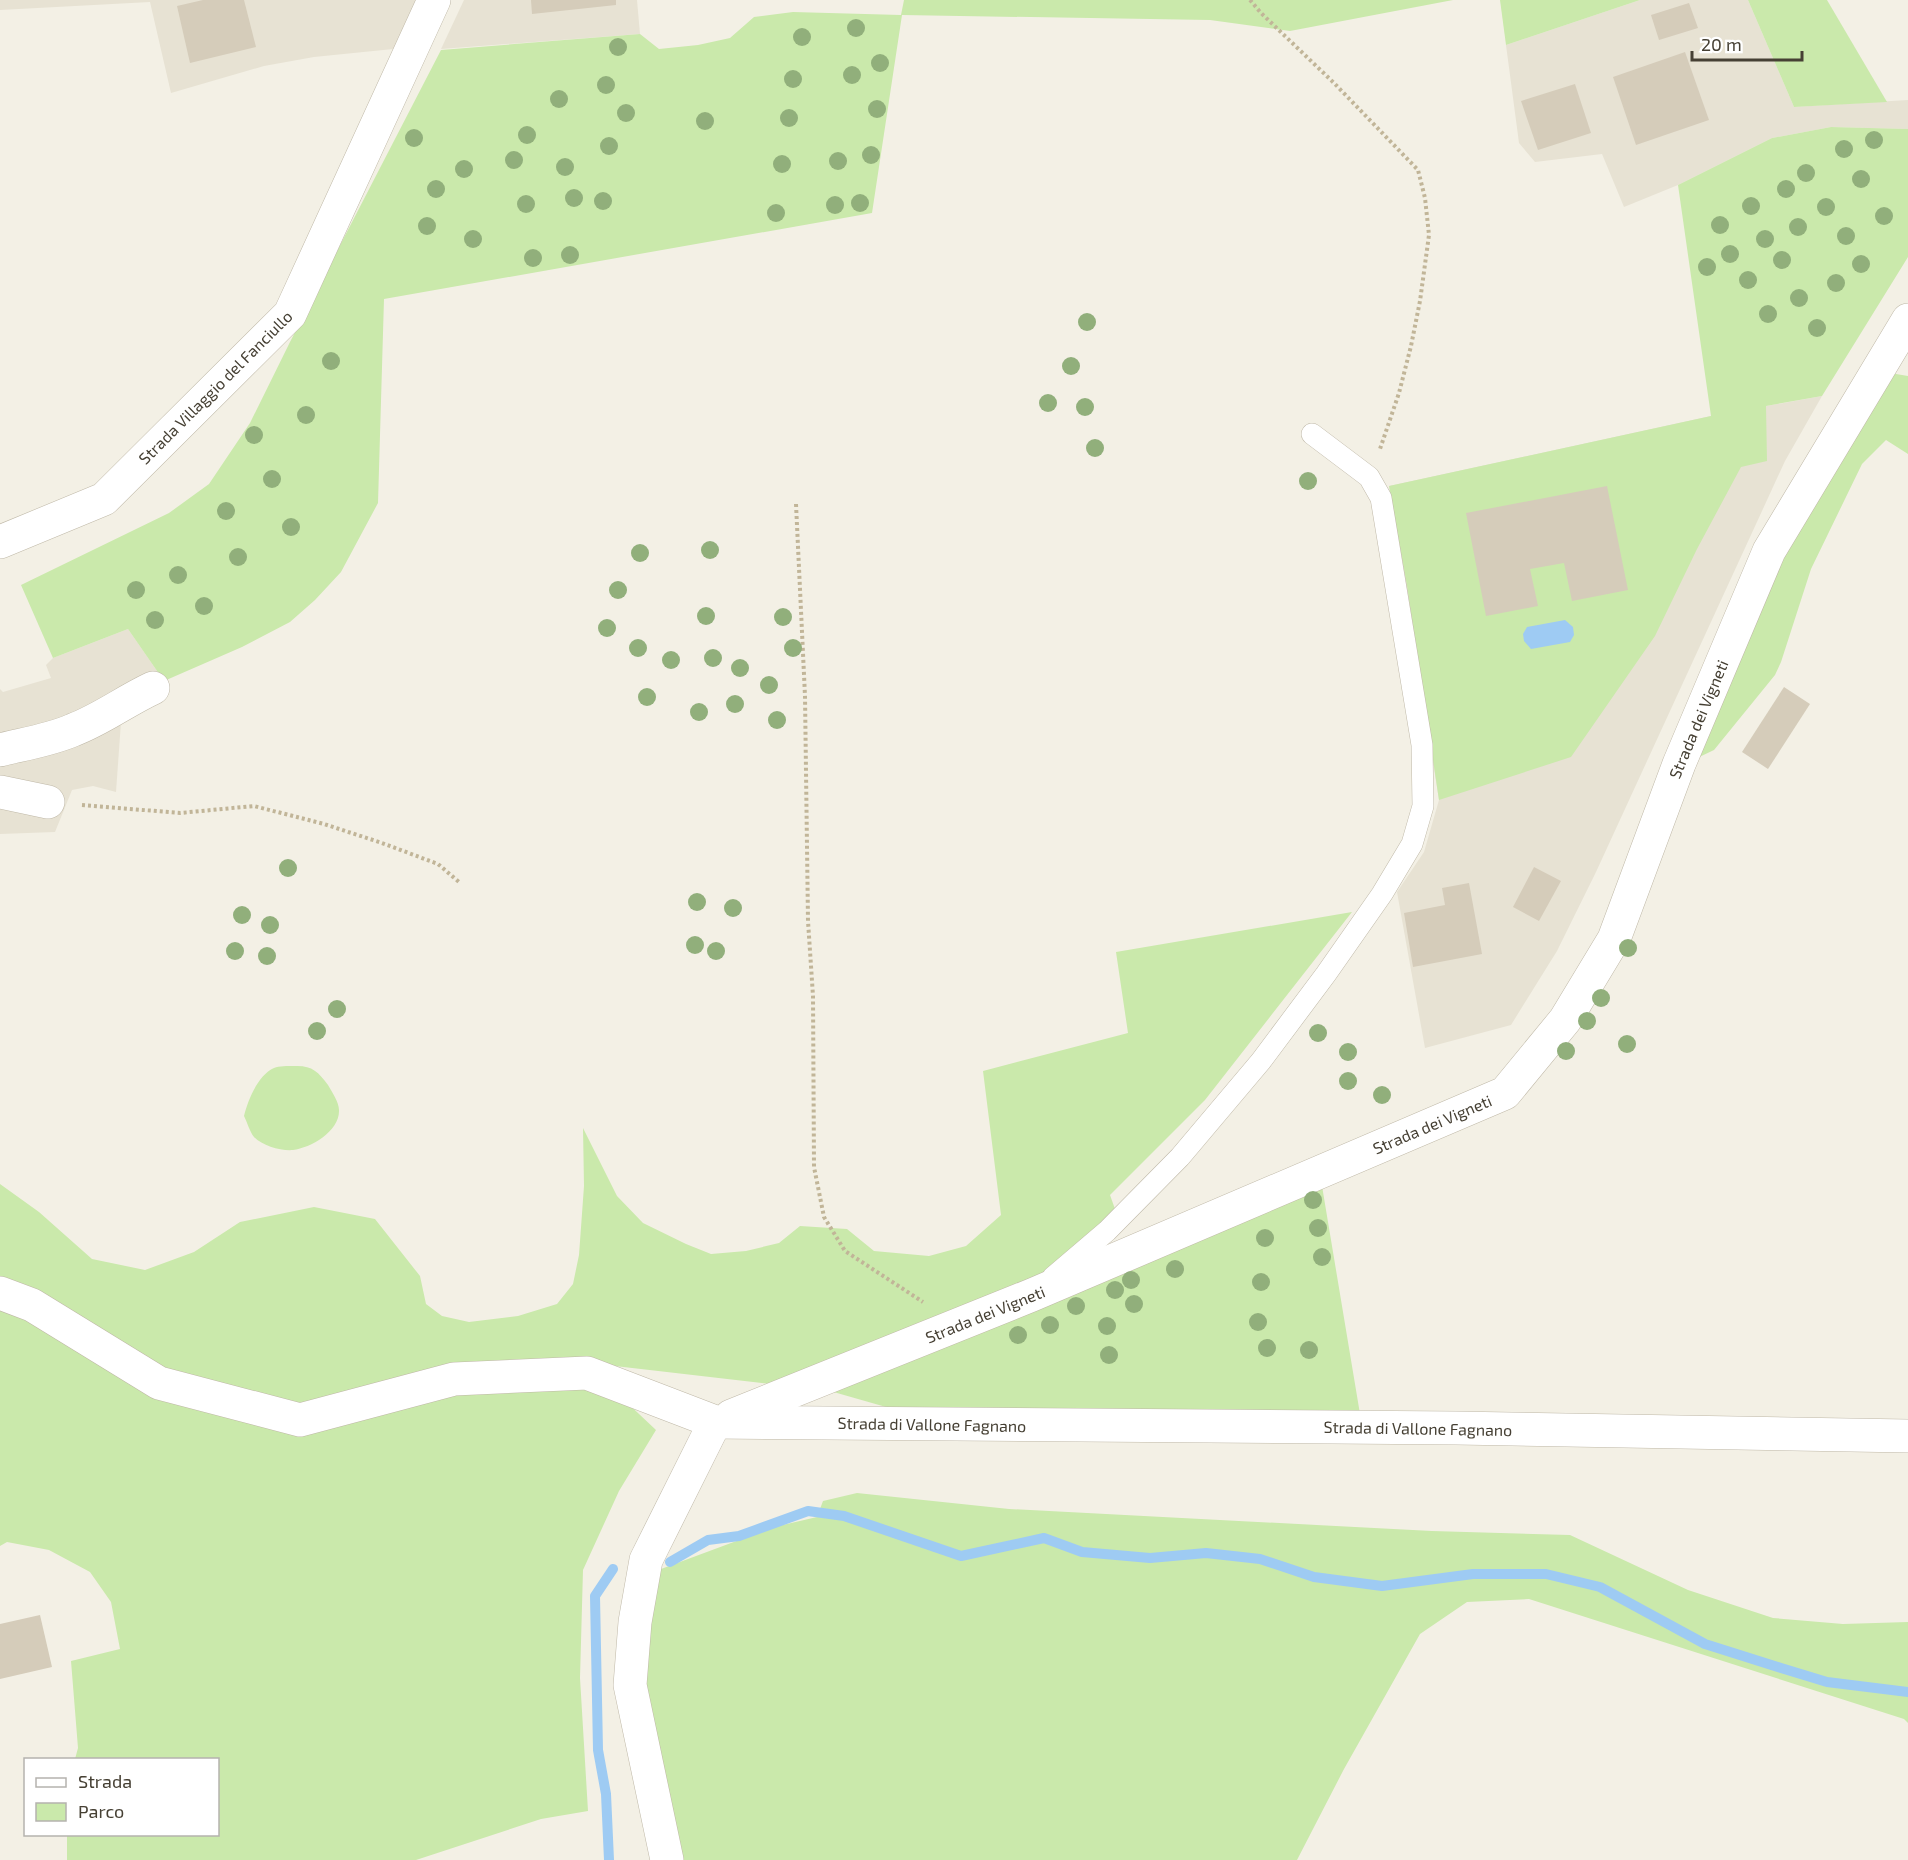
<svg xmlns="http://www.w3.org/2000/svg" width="1908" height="1860" font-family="'Exo 2',sans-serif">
<rect width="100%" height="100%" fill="#f3f0e5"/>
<g fill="#e7e2d3">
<path d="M0,0H425L403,48L314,57L264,66L171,93L150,2L0,10Z"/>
<path d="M464,0H637L640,34L441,49Z"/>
<path d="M1640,0H1748L1794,107L1908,100V129L1831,127L1772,138L1678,185L1624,207L1602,154L1535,162L1519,143L1506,45Z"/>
<path d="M1822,396L1785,461L1596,872L1557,951L1511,1025L1425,1048L1397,892L1424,852L1439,800L1389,486L1711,416Z"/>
<path d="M128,629L164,681L121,722L116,792L93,786L72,790L55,832L0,834V689L3,692L51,678L46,665L53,658Z"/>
</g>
<g fill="#cae9ab">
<path d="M904,0H1453L1290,31L1210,20L902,15L872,213L384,299L378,503L341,572L315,600L290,622L242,647L164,681L128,629L53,658L21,585L169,513L209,484L250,423L290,342L441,50L640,34L659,49L698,45L730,38L754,17L793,12L901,15Z"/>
<path d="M1500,0H1640L1506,45Z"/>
<path d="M1748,0H1827L1887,102L1794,107Z"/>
<path d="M1831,127L1908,129V257L1822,396L1766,406L1767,461L1741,467L1697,549L1655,636L1571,757L1439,800L1407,586L1389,486L1711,416L1678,185L1772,138Z"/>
<path d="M1890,373L1908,376V454L1886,440L1862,464L1811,569L1781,662L1775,675L1714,750L1693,760L1784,548Z"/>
<path d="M1352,912L1205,1100L1110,1195L1121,1226L1080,1283L1321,1180L1361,1420L893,1409L830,1391L589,1363L301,1414L175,1378L0,1286V1184L39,1212L92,1259L145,1270L194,1252L240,1222L314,1207L375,1219L420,1276L426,1304L442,1316L469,1322L518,1316L557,1304L573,1284L579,1255L584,1186L583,1128L617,1196L643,1223L686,1244L711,1254L746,1251L779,1243L800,1226L847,1229L874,1251L929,1256L966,1246L1001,1215L983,1071L1128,1033L1116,952Z"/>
<path d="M294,1066C311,1065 318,1071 328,1085C332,1092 339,1102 339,1110C340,1131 311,1148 293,1150C281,1151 263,1146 254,1137C250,1132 247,1122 244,1116C248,1100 258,1075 274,1068C279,1066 288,1066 294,1066Z"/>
<path d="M0,1302L300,1426L455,1388L586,1387L621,1397L656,1430L619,1491L583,1570L580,1678L588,1811L541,1819L416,1860H67V1835L218,1834V1760L75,1759L78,1748L71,1661L120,1649L111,1602L90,1572L49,1550L7,1542L0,1546Z"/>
<path d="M857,1493L1009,1509L1432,1531L1570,1535L1688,1590L1773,1618L1843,1624L1908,1622V1723L1904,1719L1529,1599L1467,1602L1420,1634L1344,1769L1297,1860H679L642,1703L653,1572L774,1527L817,1517L823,1501Z"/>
</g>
<path fill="#9ecbf3" d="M1565,620L1573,627L1574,635L1570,642L1531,649L1524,641L1523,634L1527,627Z"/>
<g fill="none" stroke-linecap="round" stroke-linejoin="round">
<g stroke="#9ecbf3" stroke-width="10">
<path d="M670,1562L708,1540L739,1536L808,1511L844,1516L961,1556L1044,1538L1082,1552L1150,1558L1206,1553L1260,1559L1314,1577L1382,1586L1473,1574H1546L1600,1587L1705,1644L1781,1668L1827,1682L1908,1692"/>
<path d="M609,1860L606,1794L598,1750L595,1596L613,1569"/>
</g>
</g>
<g fill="#d5ccba">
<path d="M203,0H244L256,47L190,63L177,6Z"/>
<path d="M531,0H616V5L532,14Z"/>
<path d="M1689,3L1698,28L1659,40L1651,15Z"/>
<path d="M1685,52L1709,120L1636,145L1613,77Z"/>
<path d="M1575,84L1591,133L1538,150L1521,101Z"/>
<path d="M1607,486L1628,590L1572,601L1564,563L1530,569L1538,606L1486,616L1466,513Z"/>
<path d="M1784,687L1810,704L1768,769L1742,752Z"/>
<path d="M1534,867L1561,881L1539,921L1513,907Z"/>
<path d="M1469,883L1482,954L1413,967L1404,913L1445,905L1442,888Z"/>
<path d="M40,1615L52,1667L0,1679V1624Z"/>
</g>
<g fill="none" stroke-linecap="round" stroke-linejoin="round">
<g stroke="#bfb8a7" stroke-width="22">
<path id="lane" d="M1053,1277L1107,1231L1180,1157L1261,1061L1326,974L1382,894L1412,844L1423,806L1422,745L1381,498L1369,477L1312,434"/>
</g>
<g stroke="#bfb8a7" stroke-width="34">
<g id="street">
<path d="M0,542L104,499L290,314L434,0"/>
<path d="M0,750C24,744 50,740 73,730C102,719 125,701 153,688"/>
<path d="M0,792L48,802"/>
<path d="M0,1293L32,1305L159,1383L300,1420L454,1379L587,1373L715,1422L1456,1428L1908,1436"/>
<path d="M731,1416L1032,1295L1505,1093L1565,1020L1614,939L1679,764L1769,551L1908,320"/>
<path d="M667,1860L630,1685L635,1622L646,1560L715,1422"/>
</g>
</g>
<g stroke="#c1b598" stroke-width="4" stroke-dasharray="3 3" stroke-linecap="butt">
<path d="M1250,0L1261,13L1334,83L1418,170L1425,198L1429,235L1420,301L1411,346L1399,393L1380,449"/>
<path d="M796,504L805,696L808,921L813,996L814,1167L824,1217L845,1251L923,1302"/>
<path d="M82,805L180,813L254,806L324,824L382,843L438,864L459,882"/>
</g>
<use href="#lane" stroke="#fff" stroke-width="21"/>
<use href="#street" stroke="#fff" stroke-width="33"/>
</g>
<g fill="#91af7b">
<circle cx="856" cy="28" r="9"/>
<circle cx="802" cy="37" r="9"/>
<circle cx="618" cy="47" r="9"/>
<circle cx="880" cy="63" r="9"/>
<circle cx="852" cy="75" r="9"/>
<circle cx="793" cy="79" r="9"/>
<circle cx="606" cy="85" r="9"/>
<circle cx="559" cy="99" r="9"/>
<circle cx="877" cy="109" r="9"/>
<circle cx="626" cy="113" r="9"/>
<circle cx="789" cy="118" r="9"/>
<circle cx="705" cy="121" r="9"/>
<circle cx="527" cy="135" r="9"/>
<circle cx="414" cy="138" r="9"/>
<circle cx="1874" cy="140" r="9"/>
<circle cx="609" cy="146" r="9"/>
<circle cx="1844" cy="149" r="9"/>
<circle cx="871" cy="155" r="9"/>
<circle cx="514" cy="160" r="9"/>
<circle cx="838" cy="161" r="9"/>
<circle cx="782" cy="164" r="9"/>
<circle cx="565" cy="167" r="9"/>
<circle cx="464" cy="169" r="9"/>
<circle cx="1806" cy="173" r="9"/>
<circle cx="1861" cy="179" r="9"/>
<circle cx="436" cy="189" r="9"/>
<circle cx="1786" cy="189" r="9"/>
<circle cx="574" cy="198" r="9"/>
<circle cx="603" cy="201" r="9"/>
<circle cx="860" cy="203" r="9"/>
<circle cx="526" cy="204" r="9"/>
<circle cx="835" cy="205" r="9"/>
<circle cx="1751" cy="206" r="9"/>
<circle cx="1826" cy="207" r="9"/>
<circle cx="776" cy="213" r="9"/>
<circle cx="1884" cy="216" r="9"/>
<circle cx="1720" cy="225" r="9"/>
<circle cx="427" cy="226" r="9"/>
<circle cx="1798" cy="227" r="9"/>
<circle cx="1846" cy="236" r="9"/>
<circle cx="473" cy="239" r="9"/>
<circle cx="1765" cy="239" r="9"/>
<circle cx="1730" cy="254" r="9"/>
<circle cx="570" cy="255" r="9"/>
<circle cx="533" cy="258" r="9"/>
<circle cx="1782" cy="260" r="9"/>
<circle cx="1861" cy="264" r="9"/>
<circle cx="1707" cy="267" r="9"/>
<circle cx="1748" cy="280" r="9"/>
<circle cx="1836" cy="283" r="9"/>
<circle cx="1799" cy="298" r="9"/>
<circle cx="1768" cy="314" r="9"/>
<circle cx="1087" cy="322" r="9"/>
<circle cx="1817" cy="328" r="9"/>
<circle cx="331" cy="361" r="9"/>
<circle cx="1071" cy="366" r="9"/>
<circle cx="1048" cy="403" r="9"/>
<circle cx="1085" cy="407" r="9"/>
<circle cx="306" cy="415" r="9"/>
<circle cx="254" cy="435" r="9"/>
<circle cx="1095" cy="448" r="9"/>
<circle cx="272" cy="479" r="9"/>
<circle cx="1308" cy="481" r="9"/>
<circle cx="226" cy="511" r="9"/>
<circle cx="291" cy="527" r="9"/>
<circle cx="710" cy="550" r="9"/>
<circle cx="640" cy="553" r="9"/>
<circle cx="238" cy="557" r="9"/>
<circle cx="178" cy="575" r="9"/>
<circle cx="136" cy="590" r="9"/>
<circle cx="618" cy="590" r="9"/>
<circle cx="204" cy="606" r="9"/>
<circle cx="706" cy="616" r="9"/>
<circle cx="783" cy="617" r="9"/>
<circle cx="155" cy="620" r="9"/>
<circle cx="607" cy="628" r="9"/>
<circle cx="638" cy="648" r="9"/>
<circle cx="793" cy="648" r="9"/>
<circle cx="713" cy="658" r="9"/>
<circle cx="671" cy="660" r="9"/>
<circle cx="740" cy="668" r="9"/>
<circle cx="769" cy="685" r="9"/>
<circle cx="647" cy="697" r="9"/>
<circle cx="735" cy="704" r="9"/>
<circle cx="699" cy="712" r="9"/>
<circle cx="777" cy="720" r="9"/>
<circle cx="288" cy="868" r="9"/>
<circle cx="697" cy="902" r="9"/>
<circle cx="733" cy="908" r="9"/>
<circle cx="242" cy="915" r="9"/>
<circle cx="270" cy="925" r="9"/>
<circle cx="695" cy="945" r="9"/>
<circle cx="1628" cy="948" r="9"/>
<circle cx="235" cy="951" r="9"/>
<circle cx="716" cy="951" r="9"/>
<circle cx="267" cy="956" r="9"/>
<circle cx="1601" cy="998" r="9"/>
<circle cx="337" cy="1009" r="9"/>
<circle cx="1587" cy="1021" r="9"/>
<circle cx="317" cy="1031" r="9"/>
<circle cx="1318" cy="1033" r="9"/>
<circle cx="1627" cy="1044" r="9"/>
<circle cx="1566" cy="1051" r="9"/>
<circle cx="1348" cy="1052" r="9"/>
<circle cx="1348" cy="1081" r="9"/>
<circle cx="1382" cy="1095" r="9"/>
<circle cx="1313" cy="1200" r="9"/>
<circle cx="1318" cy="1228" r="9"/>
<circle cx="1265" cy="1238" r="9"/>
<circle cx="1322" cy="1257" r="9"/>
<circle cx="1175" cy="1269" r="9"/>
<circle cx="1131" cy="1280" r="9"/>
<circle cx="1261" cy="1282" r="9"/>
<circle cx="1115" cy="1290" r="9"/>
<circle cx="1134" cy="1304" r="9"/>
<circle cx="1076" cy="1306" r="9"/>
<circle cx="1258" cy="1322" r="9"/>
<circle cx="1050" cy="1325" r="9"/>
<circle cx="1107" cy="1326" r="9"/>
<circle cx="1018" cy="1335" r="9"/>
<circle cx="1267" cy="1348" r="9"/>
<circle cx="1309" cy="1350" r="9"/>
<circle cx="1109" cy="1355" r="9"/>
</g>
<g text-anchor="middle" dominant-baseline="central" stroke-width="4.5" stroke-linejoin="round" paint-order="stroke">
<g font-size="16" fill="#464034" stroke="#fff">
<text transform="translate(215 387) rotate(-45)">Strada Villaggio del Fanciullo</text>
<text transform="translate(1698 719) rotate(-67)">Strada dei Vigneti</text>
<text transform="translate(1432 1124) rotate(-23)">Strada dei Vigneti</text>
<text transform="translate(985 1314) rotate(-22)">Strada dei Vigneti</text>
<text transform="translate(932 1424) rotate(1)">Strada di Vallone Fagnano</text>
<text transform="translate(1418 1428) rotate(1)">Strada di Vallone Fagnano</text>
</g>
</g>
<rect x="24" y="1758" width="195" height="78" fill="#ffffff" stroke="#b5b3ae" stroke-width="1.5"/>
<rect x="36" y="1778" width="30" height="9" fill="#ffffff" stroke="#b5b3ae" stroke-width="1.5"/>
<text x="78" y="1788" font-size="18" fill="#464034">Strada</text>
<rect x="36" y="1803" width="30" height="18" fill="#cae9ab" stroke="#b5b3ae" stroke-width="1.5"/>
<text x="78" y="1818" font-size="18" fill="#464034">Parco</text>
<path d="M1692 51v9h110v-9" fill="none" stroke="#464034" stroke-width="3"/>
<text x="1701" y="51" font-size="18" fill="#464034" stroke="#ffffff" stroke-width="4.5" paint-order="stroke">20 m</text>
</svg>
